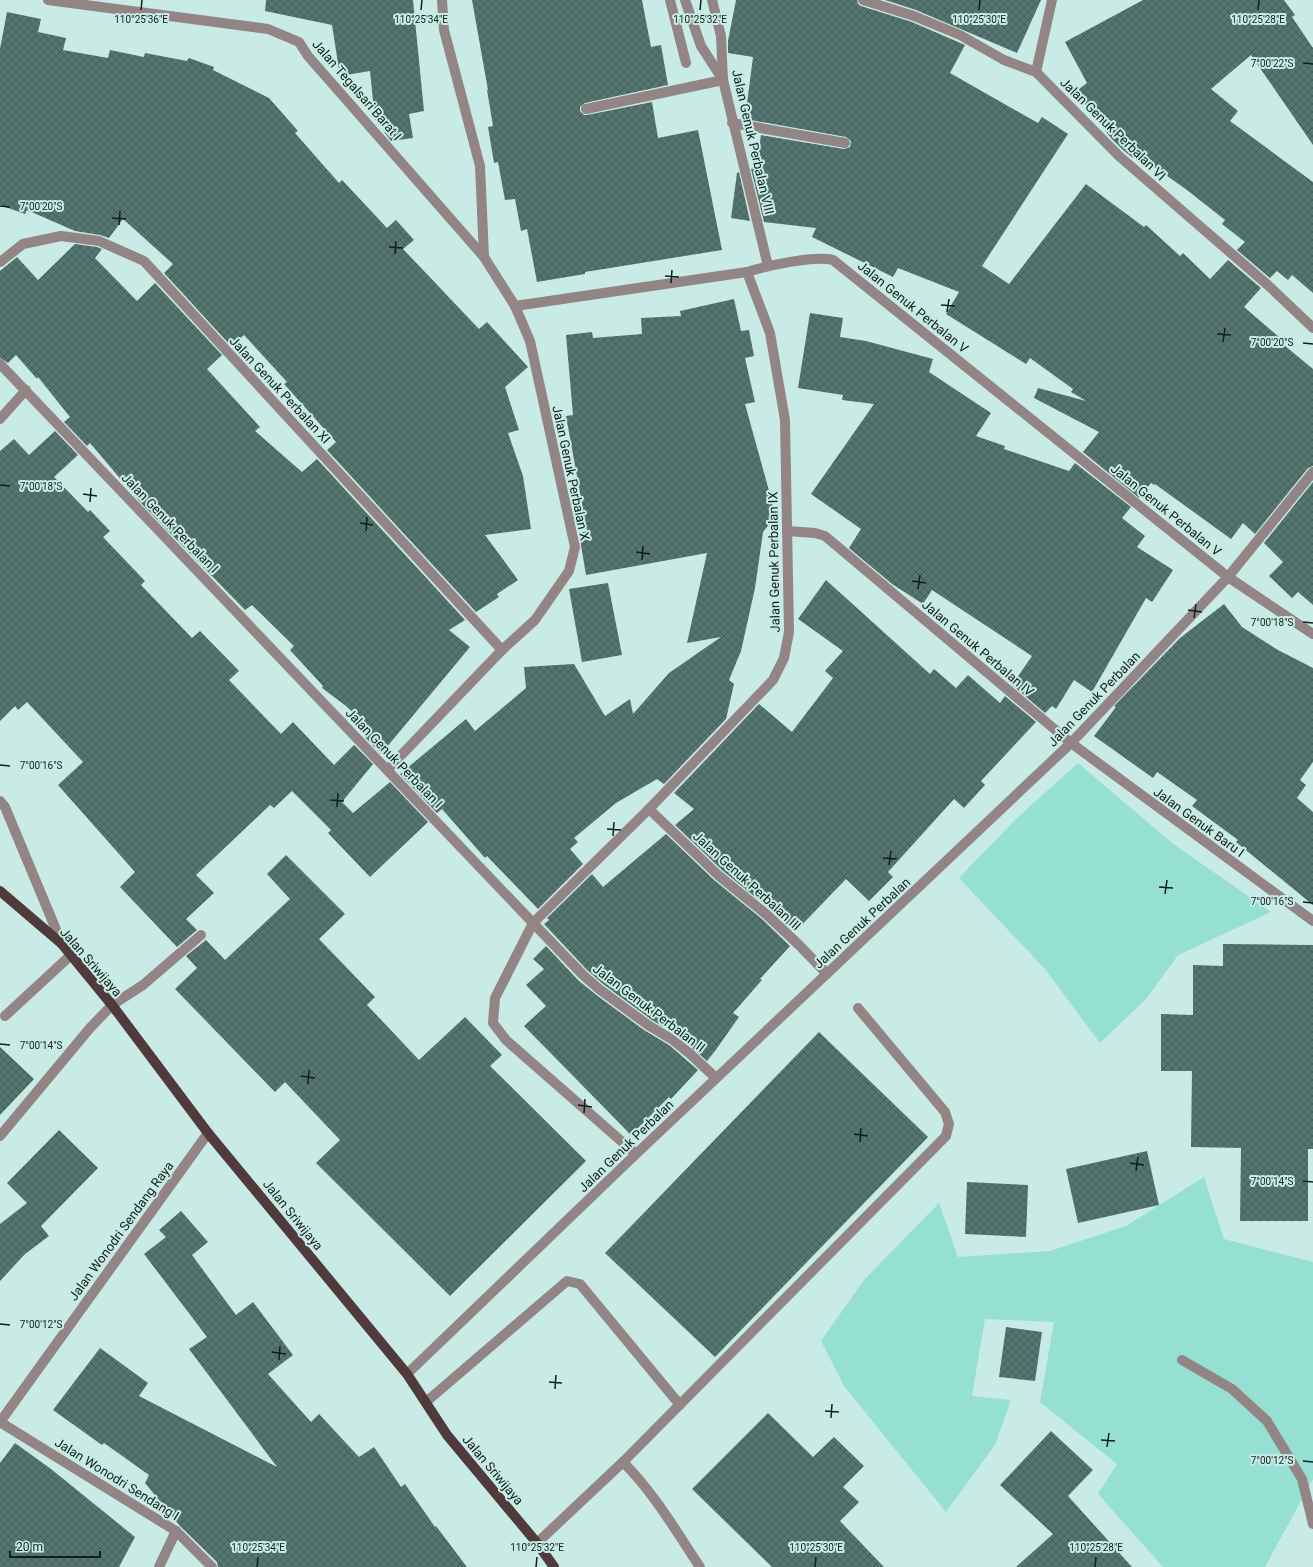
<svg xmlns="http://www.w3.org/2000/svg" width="1313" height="1567" font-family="Roboto,sans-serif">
<defs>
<pattern id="building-cross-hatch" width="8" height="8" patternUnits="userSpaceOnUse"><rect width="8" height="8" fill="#557670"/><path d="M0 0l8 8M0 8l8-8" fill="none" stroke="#45605b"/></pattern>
</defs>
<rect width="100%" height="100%" fill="#c8ece5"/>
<g fill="#96dfd3">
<path d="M1078,763L1172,843L1271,912L1178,955L1147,998L1100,1043L1045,969L959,878L1016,819Z"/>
<path d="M1204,1177L1224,1239L1313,1262V1479L1265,1567H1163L1098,1494L1117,1464L1040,1402L1054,1322L985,1319L972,1396L1011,1400L995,1445L946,1512L844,1386L821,1341L864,1280L939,1203L958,1257L1050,1251L1126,1226Z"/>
</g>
<g fill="url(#building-cross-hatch)">
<path d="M266,0H413L424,111L409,114L413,138L391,141L384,132L381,119L375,120L370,71L340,76L332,25L265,11Z"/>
<path d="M472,0H642L651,47L661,45L668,85L585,103L580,107V111L584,115H587L652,102L658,138L698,130L722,250L585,272V274L537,282L527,229L521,231L515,199L505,200L498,162L494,163L488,127L493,126L487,90H488Z"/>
<path d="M736,0H857L858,4L861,6L912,22L965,45L950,73L1038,123L1042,117L1068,134L982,266L1009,284L1086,184L1144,227L1146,225L1180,256L1183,253L1210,279L1228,260L1261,288L1244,307L1286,343L1284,345L1313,369V466L1308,468L1255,534L1243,523L1231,539L1155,484L1154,485L1151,483L1139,498L1083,452L1099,432L1034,398L1038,388L1086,401L1071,392L1073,389L1030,358L1026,364L946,314L959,292L898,268L893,277L812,237L816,228L764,222L751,169L756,167L761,135L844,149L850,147L851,141L846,137L745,119L753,57L728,53V41Z"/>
<path d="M885,0H1041L1017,53L916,10Z"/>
<path d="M1143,0H1284L1295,15L1292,17L1313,48V145L1251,55L1211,89L1238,111L1230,121L1313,182V293L1292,275L1288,280L1277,271L1270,278L1237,250L1245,242L1222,224L1225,220L1187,190L1136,154L1133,158L1123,150L1111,138L1075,92L1087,83L1065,42Z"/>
<path d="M7,12L41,19L38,32L66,38L63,50L108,58L110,50L144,57L145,53L187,61L189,58L214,67L213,70L269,98L298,131L295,133L339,183L342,180L387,228L396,220L414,240L403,249L479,329L487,322L528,367L505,387L519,430L508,433L523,476L531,529L485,535L518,580L497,594L499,597L476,612L327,450L336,442L284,384L287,382L244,335L231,346L164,273L173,264L123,219L109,238L100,235L75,231L27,210L25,214L0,205V49Z"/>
<path d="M739,172L750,221L731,218L737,173Z"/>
<path d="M75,244L97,247L102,249L95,258L137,301L155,283L222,355L207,369L260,427L255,431L302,472L317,459L465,620L449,630L470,647L381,754L364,736L371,730L346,706L322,688L323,686L290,650L294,646L252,605L245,610L140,502L90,443L87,446L64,422L70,417L38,377L37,379L16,355L8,363L0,358V271L17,257L38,280Z"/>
<path d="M734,299L741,331L749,330L754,356L745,358L755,402L745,404L771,498L775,517L763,532L755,588L741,651L729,680L734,684L726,719L664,784L657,779L616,803L574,838L578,842L570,849L583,864L538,909L487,856L485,858L442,809L437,813L400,774L466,719L475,731L526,688L524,667L574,664L605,716L630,699L633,714L669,673L721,637L687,643L707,553L586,575L579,533L587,531L566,416L573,415L566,335L592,332L593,338L642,334L641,318L681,316L680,311Z"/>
<path d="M810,313L843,318L840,337L866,341L933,359L929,372L991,413L976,436L1005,446L1004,449L1069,471L1075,463L1131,507L1122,518L1145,536L1137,547L1173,570L1152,602L1146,598L1092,692L1074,680L1056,709L1052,706L1045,713L1012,685L1032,656L932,590L923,604L892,584L849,548L861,529L811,494L874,404L842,400L843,395L798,388Z"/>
<path d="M55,431L78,455L54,477L88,512L90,510L110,531L103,537L145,581L141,585L192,638L200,631L239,671L229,680L281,734L293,722L334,765L354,745L373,764L342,802L353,813L390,782L428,822L370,877L328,833L331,830L292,791L274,808L270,805L196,875L214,893L186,919L197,930L177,947L120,887L135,872L58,785L83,762L27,702L18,710L15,706L0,721V451L14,439L29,455Z"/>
<path d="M1313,482V605L1298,592L1292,598L1269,576L1283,562L1264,543Z"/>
<path d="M826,580L930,674L934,669L956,688L968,675L1000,703L1005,696L1036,722L981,781L985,785L964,808L954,799L888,872L893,877L869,901L846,879L795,932L770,909L722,870L675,825L694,809L674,793L759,704L792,732L833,678L825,671L843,651L798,619Z"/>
<path d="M608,583L622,655L582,662L569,589Z"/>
<path d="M1224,604L1242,627L1278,650L1313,668V762L1300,780L1306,785L1297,798L1313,812V905L1236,842L1238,840L1192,806L1197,800L1157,772L1153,778L1094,736L1116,707L1114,706L1180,638Z"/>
<path d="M666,834L714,880L762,919L790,946L760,979L762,980L733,1013L739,1017L715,1051L707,1061L677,1035L652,1020L603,984L587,970L544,924L549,920L547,918L592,874L603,887Z"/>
<path d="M286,855L345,914L319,939L375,997L367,1005L419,1060L465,1017L502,1055L490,1066L586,1161L450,1296L316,1163L340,1140L285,1082L275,1092L175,989L197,968L186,956L206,940L225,960L290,899L267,874Z"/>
<path d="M1223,944L1313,945V1149H1308V1221H1240L1241,1148L1191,1147L1192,1071H1161V1014L1193,1015V965L1223,966Z"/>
<path d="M546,946L578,980L595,994L644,1030L669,1045L698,1070L671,1099L669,1097L631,1135L524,1026L546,1006L526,985L544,969L533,959Z"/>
<path d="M819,1032L928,1137L715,1357L605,1253Z"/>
<path d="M0,1047L34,1079L0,1115Z"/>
<path d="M59,1130L98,1168L41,1226L49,1236L25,1254L0,1281V1224L27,1203L7,1183Z"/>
<path d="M1147,1151L1159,1205L1078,1223L1066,1169Z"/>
<path d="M967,1182L1028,1185L1026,1237L965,1234Z"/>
<path d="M181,1211L208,1242L192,1255L236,1315L253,1302L293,1355L268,1374L311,1422L319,1414L359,1457L374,1447L401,1487L405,1484L435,1527L436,1526L467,1567H218L217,1562L180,1526L145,1483L149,1475L104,1443L102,1445L53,1410L100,1348L148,1383L139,1396L277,1467L189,1349L207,1337L144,1254L166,1237L159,1230Z"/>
<path d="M1006,1327L1042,1332L1035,1381L999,1377Z"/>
<path d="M768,1413L813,1457L834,1437L864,1466L843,1487L859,1502L840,1521L884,1567H772L692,1489Z"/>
<path d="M1051,1431L1093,1470L1068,1496L1132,1567H1016L1053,1534L1000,1485Z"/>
<path d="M15,1443L51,1469L135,1537L119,1567H0V1463Z"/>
</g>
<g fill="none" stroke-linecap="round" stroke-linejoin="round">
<g stroke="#938586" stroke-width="10">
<path d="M48,0L268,29L299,42L308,56L484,257L515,306L530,341L575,547L569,571L535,620L502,650L387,770"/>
<path d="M442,0L444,30L480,166L484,257"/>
<path d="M670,0L686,63"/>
<path d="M712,0L721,36L723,80L768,266"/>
<path d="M863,0L914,16L960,35L1004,60L1036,72L1119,156L1270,287L1313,328"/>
<path d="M1036,72L1052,0"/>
<path d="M586,109L723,80L701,46L685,0"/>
<path d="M732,123L845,143"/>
<path d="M0,262L23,244L61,236L99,241L144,261L502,650"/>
<path d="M515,306L747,272C766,266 815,255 833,260L1228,577L1313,634"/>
<path d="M0,364L533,923L495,998L493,1023L506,1040L636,1154"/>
<path d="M0,419L26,390"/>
<path d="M787,531L815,533L825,536L1071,743L1313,921"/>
<path d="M0,801L5,807L62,944"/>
<path d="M649,809L718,875L766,914L799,945L827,974"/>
<path d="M5,1016L71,955"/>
<path d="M716,1078L689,1053L673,1040L648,1025L599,989L583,975L533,923L649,809L773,680L784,658L789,632L785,420L770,333L747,272"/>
<path d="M0,1136L90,1028L112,1005L143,985L201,935"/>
<path d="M1182,1360L1232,1389L1267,1421L1302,1479L1313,1524"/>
<path d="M407,1374L636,1154L1071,743L1228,577L1313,472"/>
<path d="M426,1402L567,1281L580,1284L680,1405"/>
<path d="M0,1422L208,1133"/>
<path d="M0,1422L176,1531L212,1567"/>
<path d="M623,1462L946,1136L949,1124L945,1112L858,1008"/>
<path d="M537,1543L623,1462C654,1493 676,1531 700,1567"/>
<path d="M159,1567L176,1531"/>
</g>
<path stroke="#513a3c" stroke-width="10" d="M0,891L62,944L112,1005L208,1133L407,1374L447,1435L537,1543L554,1567"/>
</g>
<path fill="none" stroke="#111f1c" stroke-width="1.5" d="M141,10L142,0M421,10L422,0M700,10L701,0M979,10L980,0M1258,10L1259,0M1303,63L1313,64M0,206L10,207M112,218L126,219M119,225L120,211M389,247L403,248M395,254L396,241M665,276L679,277M671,283L672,270M941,305L955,306M947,312L949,299M1217,334L1231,335M1223,342L1225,328M1303,343L1313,344M0,485L10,486M83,494L97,496M90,502L91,488M360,523L373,525M366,531L367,517M636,552L650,554M642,560L643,546M912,581L926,583M918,589L920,575M1188,610L1202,612M1194,618L1196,604M1303,622L1313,623M0,765L10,766M330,800L344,801M337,807L338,793M607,829L621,830M613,836L614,822M883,858L897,859M889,865L891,851M1159,887L1173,888M1165,894L1167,880M1303,902L1313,903M0,1044L10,1045M301,1076L315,1078M308,1084L309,1070M578,1105L592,1107M584,1113L585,1099M854,1134L868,1136M860,1142L861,1128M1130,1163L1144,1165M1136,1171L1138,1157M1303,1181L1313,1182M0,1324L10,1325M272,1352L286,1354M279,1360L280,1346M549,1382L562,1383M555,1389L556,1375M825,1411L839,1412M831,1418L832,1404M1101,1440L1115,1441M1107,1447L1109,1433M1303,1461L1313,1462M257,1567L258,1557M536,1567L537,1557M815,1567L816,1557M1095,1567L1096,1557"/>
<g text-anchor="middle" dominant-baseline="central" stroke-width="4" stroke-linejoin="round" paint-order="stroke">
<g font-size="13" fill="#111f1c" stroke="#c8ece5">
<text transform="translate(357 90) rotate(49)">Jalan Tegalsari Barat I</text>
<text transform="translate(1113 129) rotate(44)">Jalan Genuk Perbalan VI</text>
<text transform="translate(753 142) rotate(77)">Jalan Genuk Perbalan VIII</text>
<text transform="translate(913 307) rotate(39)">Jalan Genuk Perbalan V</text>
<text transform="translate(280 390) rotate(47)">Jalan Genuk Perbalan XI</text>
<text transform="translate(571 473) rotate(78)">Jalan Genuk Perbalan X</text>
<text transform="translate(1166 510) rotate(39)">Jalan Genuk Perbalan V</text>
<text transform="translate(170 523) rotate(46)">Jalan Genuk Perbalan I</text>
<text transform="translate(774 562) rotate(-91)">Jalan Genuk Perbalan IX</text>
<text transform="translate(978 648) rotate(40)">Jalan Genuk Perbalan IV</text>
<text transform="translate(1094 699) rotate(-46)">Jalan Genuk Perbalan</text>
<text transform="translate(394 758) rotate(46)">Jalan Genuk Perbalan I</text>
<text transform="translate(1199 822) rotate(36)">Jalan Genuk Baru I</text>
<text transform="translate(747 881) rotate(42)">Jalan Genuk Perbalan III</text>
<text transform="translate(862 923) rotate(-43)">Jalan Genuk Perbalan</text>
<text transform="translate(91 962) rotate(49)">Jalan Sriwijaya</text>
<text transform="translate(649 1008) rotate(37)">Jalan Genuk Perbalan II</text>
<text transform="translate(626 1146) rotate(-44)">Jalan Genuk Perbalan</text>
<text transform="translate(293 1215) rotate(51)">Jalan Sriwijaya</text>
<text transform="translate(121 1231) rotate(-54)">Jalan Wonodri Sendang Raya</text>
<text transform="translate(493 1470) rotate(50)">Jalan Sriwijaya</text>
<text transform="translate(117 1479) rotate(32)">Jalan Wonodri Sendang I</text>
</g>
</g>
<g font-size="10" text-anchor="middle" fill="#111f1c" stroke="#c8ece5" stroke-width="4" stroke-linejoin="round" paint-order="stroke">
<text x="141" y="23">110°25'36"E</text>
<text x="421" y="23">110°25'34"E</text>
<text x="700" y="23">110°25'32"E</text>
<text x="979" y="23">110°25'30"E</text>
<text x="1258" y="23">110°25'28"E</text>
<text x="1272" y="67">7°00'22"S</text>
<text x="41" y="210">7°00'20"S</text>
<text x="1272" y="346">7°00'20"S</text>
<text x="41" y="490">7°00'18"S</text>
<text x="1272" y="626">7°00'18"S</text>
<text x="41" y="769">7°00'16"S</text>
<text x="1272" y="905">7°00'16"S</text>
<text x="41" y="1049">7°00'14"S</text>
<text x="1272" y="1185">7°00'14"S</text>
<text x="41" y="1328">7°00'12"S</text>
<text x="1272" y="1464">7°00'12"S</text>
<text x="258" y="1551">110°25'34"E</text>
<text x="537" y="1551">110°25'32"E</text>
<text x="816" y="1551">110°25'30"E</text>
<text x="1096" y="1551">110°25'28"E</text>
</g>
<path d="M10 1551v6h90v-6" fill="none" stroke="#111f1c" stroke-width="2"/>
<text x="16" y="1551" font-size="12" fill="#111f1c" stroke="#c8ece5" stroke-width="3" paint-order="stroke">20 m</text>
</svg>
